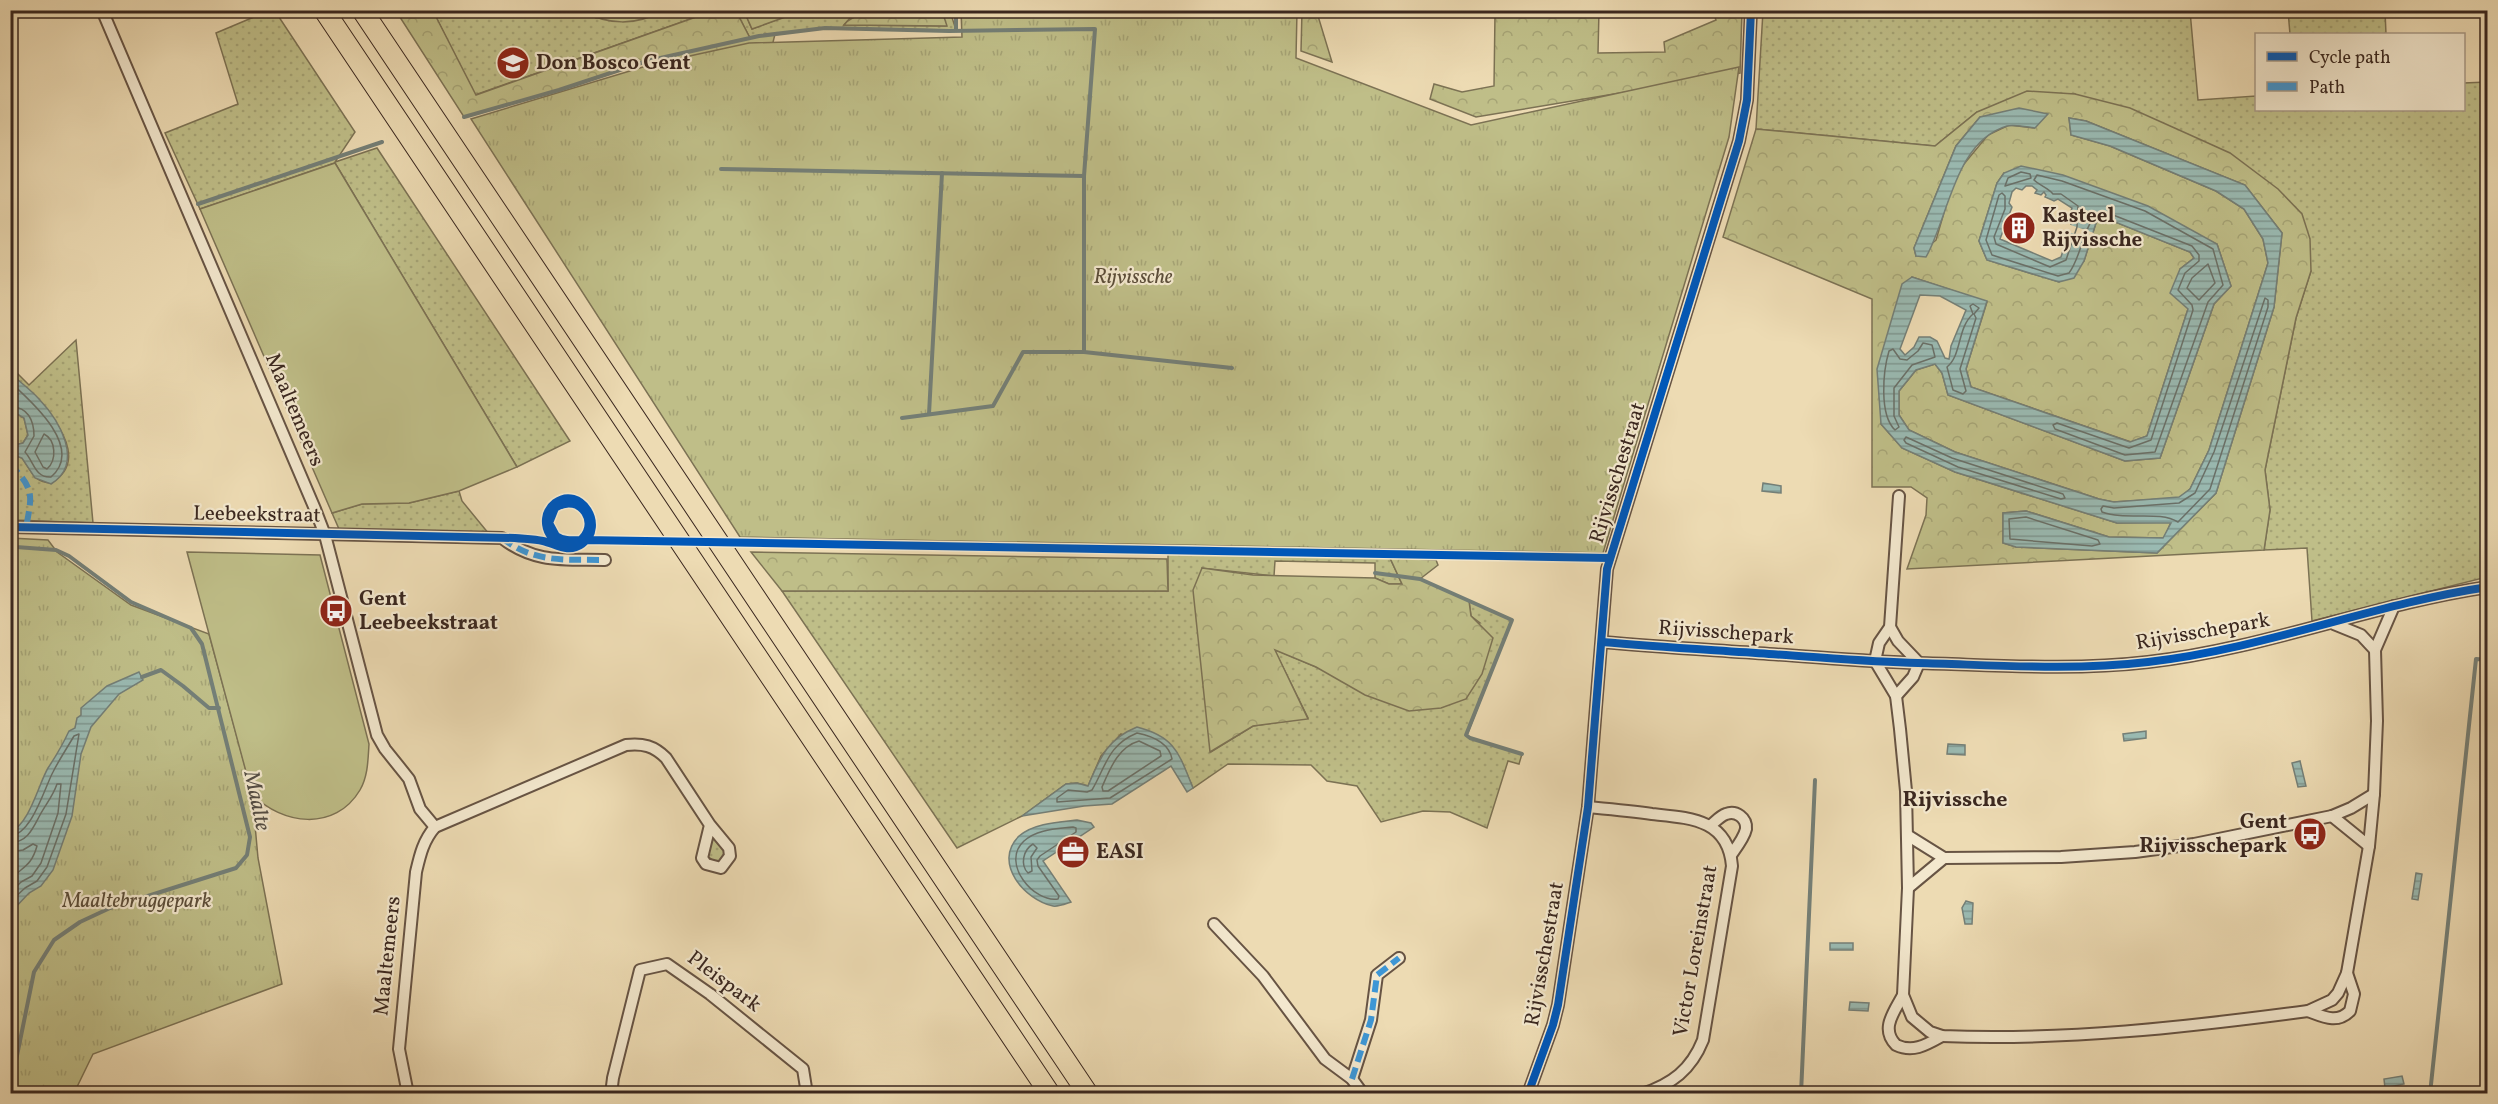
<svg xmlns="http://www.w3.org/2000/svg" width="2498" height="1104" font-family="Vollkorn,serif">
<defs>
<pattern id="grass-dots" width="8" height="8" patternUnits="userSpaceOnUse" patternTransform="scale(1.5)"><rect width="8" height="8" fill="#bfbe88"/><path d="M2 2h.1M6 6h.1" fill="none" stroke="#a5a375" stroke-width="1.8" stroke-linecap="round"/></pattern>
<pattern id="forest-crowns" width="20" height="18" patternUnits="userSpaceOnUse" patternTransform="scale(1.5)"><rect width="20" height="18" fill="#bfbe88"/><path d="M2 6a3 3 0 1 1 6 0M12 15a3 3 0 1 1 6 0" fill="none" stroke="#a5a375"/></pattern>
<pattern id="park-tufts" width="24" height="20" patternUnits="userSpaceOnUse" patternTransform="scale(1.5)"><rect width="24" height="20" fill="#bfbe88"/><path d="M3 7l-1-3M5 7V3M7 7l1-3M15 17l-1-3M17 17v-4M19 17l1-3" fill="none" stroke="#a5a375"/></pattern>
<pattern id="water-rules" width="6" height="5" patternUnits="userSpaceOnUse" patternTransform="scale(1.5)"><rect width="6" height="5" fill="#9abab2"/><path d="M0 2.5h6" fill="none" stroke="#7f9790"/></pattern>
</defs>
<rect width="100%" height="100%" fill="#eddbb3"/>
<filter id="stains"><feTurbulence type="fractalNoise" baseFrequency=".00333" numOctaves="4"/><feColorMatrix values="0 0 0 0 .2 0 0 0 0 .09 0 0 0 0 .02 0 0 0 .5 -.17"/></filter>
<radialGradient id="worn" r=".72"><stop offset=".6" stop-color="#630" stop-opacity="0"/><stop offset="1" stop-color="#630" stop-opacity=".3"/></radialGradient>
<g fill="url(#grass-dots)" stroke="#7c7254" stroke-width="1.5">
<path d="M802,10L885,11L850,18L844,25L946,26L942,11H950L956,30L825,28L750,38L736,11H744L752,29Z"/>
<path d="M268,11H275L355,132L335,162L377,148L570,441L517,467L335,163L200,209L165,133L238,104L216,33Z"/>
<path d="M433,11H583L596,18L657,13L661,11H713L475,95Z"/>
<path d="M1763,11H2190L2198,100L2256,96V110H2464V83L2487,82V577L2312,621L2307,548L2264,550L2270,510L2265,470L2296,318L2311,271L2075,94L1977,112L1935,146L1756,129Z"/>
<path d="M2288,11H2385L2386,34H2290Z"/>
<path d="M76,340L93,523L14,520L11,454L22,458C32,471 33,482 51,483C100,455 34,395 11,374V367L29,385Z"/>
<path d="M14,412L24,418L28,435L23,443L15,445L11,442L10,413Z"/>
<path d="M459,491L462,501L489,534L339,529L332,513L362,504L409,503Z"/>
<path d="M1168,554L1390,558L1402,584H1389L1375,578V563L1275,561L1274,576L1202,568L1211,752L1253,726L1308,718L1274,649L1316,667L1480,623L1471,616L1469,601L1512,620L1467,735L1470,738L1522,754L1519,764L1508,761L1487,828L1450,812L1423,811L1381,822L1357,786L1327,781L1311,765L1228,764L1193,788L1181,760L1121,734L1101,756L1088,786L1077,783L1066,784L1022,816L957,848L782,591H1168Z"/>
<path d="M714,835L725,850L727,859L717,863L707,856Z"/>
</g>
<g fill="url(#forest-crowns)" stroke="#7c7254" stroke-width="1.5" fill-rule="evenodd">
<path d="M396,11H433L476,95L713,11H736L750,38L775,34L760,97L653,101L647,61L559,90L464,117Z"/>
<path d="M942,11L947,26L844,25C855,7 921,10 942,11Z"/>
<path d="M1302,11H1318V16L1332,62L1301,51Z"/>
<path d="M1484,11H1599L1598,53L1665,52L1664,42L1716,20L1713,11H1742L1740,73L1476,117L1430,99L1434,84L1462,92L1494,86L1495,14Z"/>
<path d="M2027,91L2075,94L2130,108L2188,134L2230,153L2278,189L2302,214L2310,239L2311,271L2296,318L2265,470L2270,510L2264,550L1907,569L1926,515L1927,498L1911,487H1872V299L1723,237L1756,129L1935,146L1977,112ZM1980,117L2035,128L2009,125L1988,135L1964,164L1952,185L1936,240L1916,256L1914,248L1956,146ZM2069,118L2086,121L2245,185L2282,233L2274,307L2216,493L2157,553L2016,547L2003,543V513L2026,511L2109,537L2164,538L2171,522L2117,523L1955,472L1902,448L1881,424L1912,277L1987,302L1966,369L1971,387L2131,442L2147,436L2188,309L2180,269L2194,258L2190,252L2103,217L2096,223L2084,261L2059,282L1987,260L1979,241L1997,183L2004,173L2217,244L2231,286L2214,304L2160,458L2125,461L1948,395L1942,373L1935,364L1916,370L1899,391V415L1909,430L1955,452L2099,499L2113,502L2179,498L2190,489L2209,450L2268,263L2263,239L2244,209L2216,191L2110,146L2071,135Z"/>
<path d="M751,552L1167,559L1168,591H782Z"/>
<path d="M1390,558L1436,560L1438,565L1420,579L1469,601L1471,616L1493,638L1482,674L1466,699L1441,708L1409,711L1365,695L1316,667L1275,650L1308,719L1253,726L1210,752L1193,590L1202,568L1253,575L1375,578L1389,584H1402Z"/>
</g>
<g fill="url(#park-tufts)" stroke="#7c7254" stroke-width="1.5">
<path d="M961,11H1297L1296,58L1471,125L1739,67L1729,137L1603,553L740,537L471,119L653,64L749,43L962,37Z"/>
<path d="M10,538L48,540L57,552L131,605L209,634L252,792L258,858L282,984L93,1054L74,1093H11Z"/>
</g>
<g fill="#bfbe88" stroke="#7c7254" stroke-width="1.5">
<path d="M583,11L661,10V11C637,26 607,25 583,11Z"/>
<path d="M744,11H802L752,29Z"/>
<path d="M335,163L517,467L459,491L409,503L362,504L332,513L200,209Z"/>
<path d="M187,552L320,555L369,744C368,760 368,776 360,790C335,832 282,825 252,794Z"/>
</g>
<g fill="url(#water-rules)" stroke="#747f77" stroke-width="1.5" fill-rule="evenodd">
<path d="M2019,108L2048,114L2035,128C2027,127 2015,124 2007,126C1954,142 1949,217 1926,257L1916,256L1914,248L1956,146L1980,117Z"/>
<path d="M2069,118L2086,121L2245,185L2282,233L2274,307L2216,493L2157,553L2016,547L2003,543V513L2026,511L2109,537L2163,538L2171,523H2117L1955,472L1902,448L1881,424L1877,369L1902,284L1912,277L1987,301L1966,369L1971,387L2130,442L2147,436L2188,309L2170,293L2180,269L2194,258L2190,252L2103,217L2096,223L2084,261L2074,278L2059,282L1987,260L1979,241L1997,183L2004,173L2021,166L2063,175L2148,206L2217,244L2231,286L2214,304L2160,458L2125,461L1948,395L1942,373L1935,364L1916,370L1899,391V415L1909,430L1955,452L2099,499L2114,502L2179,497L2190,489L2209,450L2268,263L2263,239L2244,209L2216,191L2110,146L2071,135ZM2026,186H2032L2037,190L2035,193L2041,195L2044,192L2046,195L2045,197L2054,201L2058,199L2072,208L2070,214L2071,226L2066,233L2067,238L2061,257L2052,261L2000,239L2012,207L2009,203L2012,192L2016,188L2022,190ZM1920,295L1940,296L1966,310L1951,346L1949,359L1945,358L1937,341L1930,337H1919L1914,347L1905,355L1900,349Z"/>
<path d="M11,374C20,382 31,390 39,399C59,420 85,463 51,484L35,478L22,458L11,454V442L15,445L23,443L28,435L24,418L14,412L11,413Z"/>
<path d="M1763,483L1781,486V493L1762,491Z"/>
<path d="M139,672L143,680L119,694L91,727L81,754L72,816L53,870L41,886L29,893L11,912V831C29,825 39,783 48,768C56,756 63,744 69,731L75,728L77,718L81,715V708L107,686Z"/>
<path d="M1137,727C1176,737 1179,754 1193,788L1187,792L1171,766L1112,804L1084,806L1022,816L1066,784L1077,783L1088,786C1100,758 1107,739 1137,727Z"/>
<path d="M2146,731V738L2124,741L2123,734Z"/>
<path d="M1948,744L1965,745V755L1947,754Z"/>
<path d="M2300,761L2306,786L2298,787L2292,763Z"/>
<path d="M1077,820L1091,823L1094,827L1043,861L1071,902C1065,904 1058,907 1053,906C1025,900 992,863 1019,836C1034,823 1059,822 1077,820Z"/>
<path d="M2416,873L2422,874L2418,900L2412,899Z"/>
<path d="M1966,901L1973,903L1972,924H1965L1962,908Z"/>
<rect x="1830" y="943" width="23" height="7"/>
<path d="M1850,1002L1869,1003L1868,1011L1849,1010Z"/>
<path d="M2402,1076L2404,1084L2385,1088L2384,1079Z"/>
</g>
<path fill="#eddbb3" d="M2068,224L2094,233L2092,240L2066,231Z"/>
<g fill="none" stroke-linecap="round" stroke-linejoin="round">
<g stroke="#6a7068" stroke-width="1.5">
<path d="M2021,172L2030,174L2031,178L2005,186L2008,178Z"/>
<path d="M2037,175L2062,181L2145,211L2213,249L2223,285L2208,302L2155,452L2125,455L2055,429L2053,425L2057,423L2129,448L2151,440L2193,310L2192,305L2178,290L2185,273L2199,261V255L2192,246L2103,211C2083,219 2083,255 2069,273L2058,276L1992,255L1986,240L1999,195L2002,193L2005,196V209L1994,237L1996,244L2050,267L2066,260L2077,227L2078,206L2061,194H2053C2047,187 2040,186 2034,180Z"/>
<path d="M2208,264L2215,283L2199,300L2187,288L2192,278Z"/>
<path d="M2265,298L2268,300V307L2210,489L2178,522C2159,510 2126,521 2102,512L2101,509L2103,506L2114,508L2179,503L2195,493L2214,452Z"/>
<path d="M1973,304L1979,308L1974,314L1976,318L1960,369L1966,391L1963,394L1953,390L1947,367C1962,355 1957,328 1973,314L1970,306Z"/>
<path d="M1923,343L1932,345L1935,357L1912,365L1894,388V416L1899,427L1895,430C1879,415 1883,371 1889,351L1893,349L1900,359L1907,360L1918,351Z"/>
<path d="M10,382C31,401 85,448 51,477C35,478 34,462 25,452L34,436C34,421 28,406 10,407"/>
<path d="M44,434C56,440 57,460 47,469L43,467L35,452Z"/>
<path d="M1906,437L1952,458L2063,494L2065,498L2061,499L1958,467L1906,443L1904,440Z"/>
<path d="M2026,517L2098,540L2100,544L2092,546L2010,539L2009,519Z"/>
<path d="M1137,733C1152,736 1169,743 1172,759L1110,798L1057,802V798L1068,790L1087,792L1092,790C1106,766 1108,745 1137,733Z"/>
<path d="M1139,741L1160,751L1161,756L1108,791H1103L1102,787C1110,769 1118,747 1139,741Z"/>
<path d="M1073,827L1076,828V832L1040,856L1037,860L1038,866L1059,896L1058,899C1034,903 1000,863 1024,841C1037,829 1057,829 1073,827Z"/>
<path d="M10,836C32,834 44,789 53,772C59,760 67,748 74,736L79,734L66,814L47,867L37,881L25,888L10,902"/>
<path d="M10,843C28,842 33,828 40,815C46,804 53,796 57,784H61L58,813L41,863L32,876L21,882L10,893"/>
<path d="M1033,844L1037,848L1031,857L1032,871L1028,873C1020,865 1023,850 1033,844Z"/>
<path d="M10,852L23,850L33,844L37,846C31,867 23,866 10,880"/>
</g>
<g stroke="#747f77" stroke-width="4">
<path d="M956,10V30"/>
<path d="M464,117L559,90L647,61L759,36L825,28L949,31L1095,29L1084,176V352H1023L993,406L902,418"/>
<path d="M721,169L1084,176"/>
<path d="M198,204L382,142"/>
<path d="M1084,352L1232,368"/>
<path d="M929,414L942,173"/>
<path d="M10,544L16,547L56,550L69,556L131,602L191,628L202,644L250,837L247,855L236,868L110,908L80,922L54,940L34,972L10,1090"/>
<path d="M1375,573L1420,579L1512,620L1466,735L1470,738L1522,754"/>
<path d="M142,677L161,670L183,686L209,708H219"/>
<path d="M1801,1094L1815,780"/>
<path d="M2430,1094L2476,659L2488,660"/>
</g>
<g stroke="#675444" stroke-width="14">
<g id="minor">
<path d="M102,10L315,509L325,535L377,735L385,749L409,779L420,809L435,827"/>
<path d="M1899,496L1890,627L1879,643L1875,661L1896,696L1900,729L1906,791L1908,888L1903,995L1912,1017L1930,1032L1942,1036C2065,1041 2187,1027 2308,1011L2332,1000L2338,993L2347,973L2369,846L2374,794L2377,721L2375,650L2394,606"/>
<path d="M10,527L502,538C535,564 566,559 605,560"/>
<path d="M2334,624L2361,635L2375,650"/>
<path d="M1890,627L1898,641L1919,663L1913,677L1896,696"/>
<path d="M1602,642C1658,647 1713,650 1769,654C1818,657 1868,662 1918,663C1995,665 2071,671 2148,662C2264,649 2373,604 2488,587"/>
<path d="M1588,807C1609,809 1631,811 1652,814C1690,818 1728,819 1732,866L1703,1040C1691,1070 1672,1084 1642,1094"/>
<path d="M2332,816L2369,846"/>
<path d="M1710,826C1715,822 1720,816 1726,814C1736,810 1747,818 1746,829C1744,838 1736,848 1731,855"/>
<path d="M1907,835L1944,858L2061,857L2135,852L2194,844L2332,816L2351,808L2374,794"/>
<path d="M1908,888L1944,858"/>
<path d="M1214,924L1263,976L1325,1059L1352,1079L1363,1094"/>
<path d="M1903,995C1894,1012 1880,1029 1896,1045C1913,1053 1926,1045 1942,1036"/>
<path d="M2308,1011C2324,1017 2337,1024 2350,1011L2354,994L2347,973"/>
<path d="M1352,1079L1371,1020L1377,975L1399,958"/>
<path d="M408,1094L399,1049L416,872C420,855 423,841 435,827L626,745C643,743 654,746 666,758L710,825L702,858L706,864L721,868L730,856L729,848L710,825"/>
<path d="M611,1094L613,1078L640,970L667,964L710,994L803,1069L807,1094"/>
<path d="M1528,1094L1553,1025L1558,1005L1588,807L1607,569L1739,141L1747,100L1751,10"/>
</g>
</g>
<g stroke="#3a271f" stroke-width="22">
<g id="motorway">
<path d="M324,10L1050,1094"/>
<path d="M362,10L1088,1094"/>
</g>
</g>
<use href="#minor" stroke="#f3e8ce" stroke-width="10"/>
<use href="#motorway" stroke="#eddbb3" stroke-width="20"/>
<g stroke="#3e96d5" stroke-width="6" stroke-dasharray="12 6" stroke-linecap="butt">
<path d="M10,464C35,490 32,494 26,528"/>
<path d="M502,538C535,564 566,559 605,560"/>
<path d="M1352,1079L1371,1020L1377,975L1399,958"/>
</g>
<g stroke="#f3e8ce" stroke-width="11">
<g id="cycleway">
<path d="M10,527L515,538C524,539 534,539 543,541C556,544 568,554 582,544C607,526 580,484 555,503C533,520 555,557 578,542C602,526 581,491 555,508L549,523L556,536C564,542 575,540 584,540L707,542L1610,558"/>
<path d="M1602,642C1658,647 1713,650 1769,654C1818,657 1868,662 1918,663C1995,665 2071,671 2148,662C2264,649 2373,604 2488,587"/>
<path d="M1528,1094L1553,1025L1558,1005L1588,807L1607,569L1739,141L1747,100L1751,10"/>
</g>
</g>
<use href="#cycleway" stroke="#0057b8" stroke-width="8"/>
</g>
<defs>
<g id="school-disc" transform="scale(1.725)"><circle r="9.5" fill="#8f2418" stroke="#f3e8ce"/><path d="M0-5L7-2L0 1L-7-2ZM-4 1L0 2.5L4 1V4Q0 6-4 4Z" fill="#fff"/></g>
<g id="building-disc" transform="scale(1.725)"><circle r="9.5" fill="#8f2418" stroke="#f3e8ce"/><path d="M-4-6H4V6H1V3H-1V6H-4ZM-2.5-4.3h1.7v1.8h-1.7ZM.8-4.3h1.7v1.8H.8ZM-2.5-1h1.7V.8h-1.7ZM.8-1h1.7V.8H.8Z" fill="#fff"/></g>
<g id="bus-disc" transform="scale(1.725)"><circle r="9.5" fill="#8f2418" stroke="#f3e8ce"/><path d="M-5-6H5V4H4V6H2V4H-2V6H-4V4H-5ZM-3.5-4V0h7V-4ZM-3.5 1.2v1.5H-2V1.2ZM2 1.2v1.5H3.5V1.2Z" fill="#fff"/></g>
<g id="office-disc" transform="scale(1.725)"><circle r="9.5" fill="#8f2418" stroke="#f3e8ce"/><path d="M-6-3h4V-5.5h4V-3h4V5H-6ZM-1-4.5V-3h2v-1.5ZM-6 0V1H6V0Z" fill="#fff"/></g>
</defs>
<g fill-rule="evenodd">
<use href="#school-disc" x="513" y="63"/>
<use href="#building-disc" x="2019" y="228"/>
<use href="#bus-disc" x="336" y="611"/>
<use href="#bus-disc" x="2310" y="834"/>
<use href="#office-disc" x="1073" y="852"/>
</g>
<g text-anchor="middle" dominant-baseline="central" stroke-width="4.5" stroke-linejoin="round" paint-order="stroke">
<g font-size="21" font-weight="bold" fill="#3a271f" stroke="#f3e8ce" text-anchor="start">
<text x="536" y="63">Don Bosco Gent</text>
<text x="2042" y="216">Kasteel<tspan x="2042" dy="24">Rijvissche</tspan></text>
<text x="359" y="599">Gent<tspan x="359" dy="24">Leebeekstraat</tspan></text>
<text x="2287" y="822" text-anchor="end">Gent<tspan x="2287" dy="24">Rijvisschepark</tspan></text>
<text x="1096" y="852">EASI</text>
</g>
<g font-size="21" font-style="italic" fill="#5b4d39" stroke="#f3e8ce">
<text x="1133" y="277">Rijvissche</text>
<text x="137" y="901">Maaltebruggepark</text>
</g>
<g font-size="21" fill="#3a271f" stroke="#f3e8ce">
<text transform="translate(294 410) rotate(67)">Maaltemeers</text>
<text transform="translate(1618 473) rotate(-73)">Rijvisschestraat</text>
<text transform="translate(257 515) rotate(1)">Leebeekstraat</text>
<text transform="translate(2203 632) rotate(-10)">Rijvisschepark</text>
<text transform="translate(1726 633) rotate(4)">Rijvisschepark</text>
<text transform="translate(1696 951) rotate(-80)">Victor Loreinstraat</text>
<text transform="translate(1545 954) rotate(-80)">Rijvisschestraat</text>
<text transform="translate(388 956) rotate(-84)">Maaltemeers</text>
<text transform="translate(724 982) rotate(37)">Pleispark</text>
</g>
<g font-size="22" font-weight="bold" fill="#3a271f" stroke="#f3e8ce">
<text x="1955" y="800">Rijvissche</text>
</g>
<g font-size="22" font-style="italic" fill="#524c44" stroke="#f3e8ce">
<text transform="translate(256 801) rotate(78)">Maalte</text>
</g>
</g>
<rect width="2498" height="1104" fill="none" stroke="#eddbb3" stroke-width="36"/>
<rect x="12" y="12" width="2474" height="1080" fill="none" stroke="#3a271f" stroke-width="3"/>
<rect x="18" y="18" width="2462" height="1068" fill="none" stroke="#3a271f" stroke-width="1.5"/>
<rect x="2255" y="33" width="210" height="78" fill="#f3e8ce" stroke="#a99b88" stroke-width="1.5"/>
<rect x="2267" y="52" width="30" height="9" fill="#0057b8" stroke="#a99b88" stroke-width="1.5"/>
<text x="2309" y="63" font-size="18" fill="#3a271f">Cycle path</text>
<rect x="2267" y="82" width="30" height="9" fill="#3e96d5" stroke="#a99b88" stroke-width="1.5"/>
<text x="2309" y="93" font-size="18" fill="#3a271f">Path</text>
<rect width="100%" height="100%" filter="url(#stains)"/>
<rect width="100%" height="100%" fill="url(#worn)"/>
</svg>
